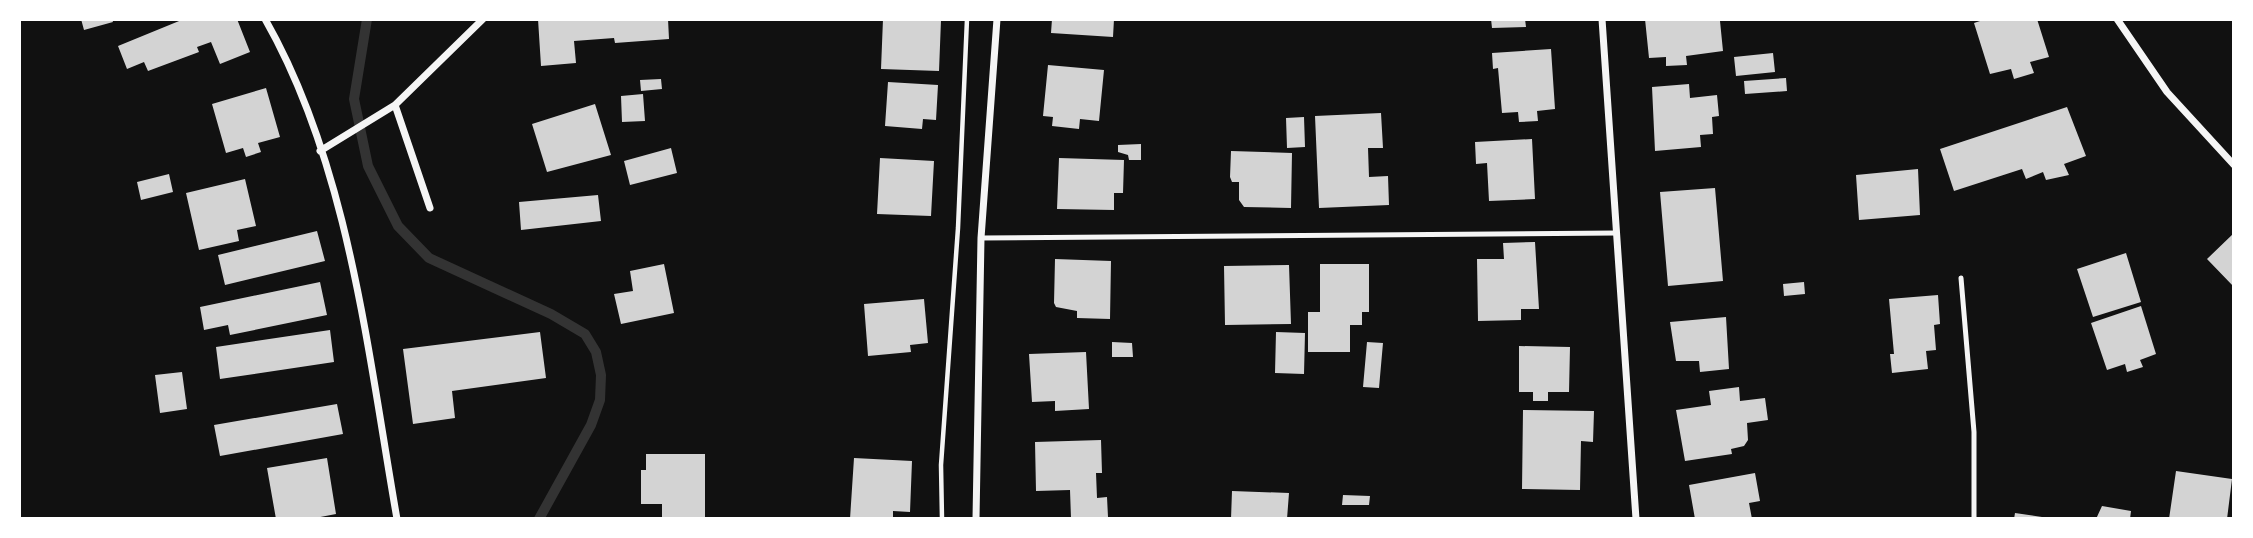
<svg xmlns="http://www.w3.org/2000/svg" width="2253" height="538" font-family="'Sofia Sans Condensed',sans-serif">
<rect width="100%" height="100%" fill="#111"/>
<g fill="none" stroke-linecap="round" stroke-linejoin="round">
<path stroke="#333" stroke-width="10" d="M 367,19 L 354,99 L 368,166 L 398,226 L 429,258 L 551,314 L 585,334 L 596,352 L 601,375 L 600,400 L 591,425 L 539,519"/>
</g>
<path fill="#d3d3d3" d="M 81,19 L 112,19 L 113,22 L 84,30 Z
M 237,19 L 250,52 L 220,64 L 211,42 L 197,47 L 199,52 L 148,71 L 144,62 L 127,69 L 118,46 L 184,19 Z
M 538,19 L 668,19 L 669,39 L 615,43 L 614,38 L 574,41 L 576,63 L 541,66 Z
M 883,19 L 941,20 L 939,71 L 881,69 Z
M 1052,19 L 1114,19 L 1113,37 L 1051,33 Z
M 1491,19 L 1525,19 L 1526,27 L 1492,28 Z
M 1645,19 L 1720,21 L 1723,51 L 1686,56 L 1687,65 L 1666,66 L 1666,57 L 1649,58 Z
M 1986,19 L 2037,19 L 2049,57 L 2030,62 L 2034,73 L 2014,79 L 2011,69 L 1990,74 L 1974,23 Z
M 1551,49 L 1555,109 L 1537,111 L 1538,121 L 1519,122 L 1518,112 L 1502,113 L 1498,68 L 1493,69 L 1492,53 Z
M 1773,53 L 1775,72 L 1736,76 L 1734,57 Z
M 1048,65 L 1104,70 L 1099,121 L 1080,119 L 1079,129 L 1052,126 L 1053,117 L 1043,116 Z
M 1786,78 L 1787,91 L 1745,94 L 1744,81 Z
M 661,79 L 662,89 L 641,91 L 640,80 Z
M 888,82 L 938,85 L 936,120 L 923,119 L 922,129 L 885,126 Z
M 1689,84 L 1690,98 L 1717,95 L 1719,116 L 1712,117 L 1713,134 L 1700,135 L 1701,147 L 1655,151 L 1652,87 Z
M 266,88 L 280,137 L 258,143 L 261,152 L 246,157 L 243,148 L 226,153 L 212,104 Z
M 643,94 L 645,121 L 622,122 L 621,96 Z
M 595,104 L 611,155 L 547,172 L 532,124 Z
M 2067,107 L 2086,156 L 2064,164 L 2069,175 L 2046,180 L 2043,172 L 2026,179 L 2022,169 L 1954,191 L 1940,149 Z
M 1381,113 L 1383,148 L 1368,148 L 1369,177 L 1388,176 L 1389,205 L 1319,208 L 1315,116 Z
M 1304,117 L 1305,147 L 1287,148 L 1286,118 Z
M 1532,139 L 1535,199 L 1489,201 L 1487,163 L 1476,164 L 1475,142 Z
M 1141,144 L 1141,160 L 1129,160 L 1128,155 L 1118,152 L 1118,145 Z
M 671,148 L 677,173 L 630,185 L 624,161 Z
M 1231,151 L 1292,153 L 1291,208 L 1244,207 L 1239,200 L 1239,182 L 1232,182 L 1230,177 Z
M 880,158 L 934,161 L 931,216 L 877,214 Z
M 1059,158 L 1124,160 L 1123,193 L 1114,193 L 1114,210 L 1057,209 Z
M 1918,169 L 1920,215 L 1859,220 L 1856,175 Z
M 169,174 L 173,192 L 141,200 L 137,182 Z
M 245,179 L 256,226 L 237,230 L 239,241 L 199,250 L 186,193 Z
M 1715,188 L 1723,281 L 1668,286 L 1660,192 Z
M 598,195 L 601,221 L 521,230 L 519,202 Z
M 317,231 L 325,261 L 225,285 L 218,255 Z
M 2234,233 L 2234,287 L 2207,259 Z
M 1535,242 L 1539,309 L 1521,309 L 1521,320 L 1478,321 L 1477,259 L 1504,259 L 1503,243 Z
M 2126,253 L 2141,302 L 2093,317 L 2077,269 Z
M 1055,259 L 1111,261 L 1110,319 L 1077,318 L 1077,311 L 1056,307 L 1054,303 Z
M 664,264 L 674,313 L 621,324 L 614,294 L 633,291 L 630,271 Z
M 1320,264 L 1369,264 L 1369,312 L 1362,312 L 1362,325 L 1350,325 L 1350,352 L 1308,352 L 1308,312 L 1320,312 Z
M 1289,265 L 1291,324 L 1225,325 L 1224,266 Z
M 320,282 L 327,315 L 230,335 L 228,325 L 204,330 L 200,307 Z
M 1804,282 L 1805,294 L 1784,296 L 1783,284 Z
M 1938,295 L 1940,324 L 1934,325 L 1936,350 L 1926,351 L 1928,369 L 1892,373 L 1890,354 L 1894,354 L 1889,299 Z
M 924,299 L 928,343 L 910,345 L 911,352 L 868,356 L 864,304 Z
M 2141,306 L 2156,354 L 2140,360 L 2143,367 L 2127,372 L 2125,364 L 2107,370 L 2091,323 Z
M 1726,317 L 1729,369 L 1700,372 L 1699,361 L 1676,361 L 1670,322 Z
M 330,330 L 334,362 L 220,379 L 216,347 Z
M 540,332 L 546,378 L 452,391 L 455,418 L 413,424 L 403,349 Z
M 1276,332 L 1305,333 L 1304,374 L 1275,373 Z
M 1112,342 L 1132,343 L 1133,357 L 1112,357 Z
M 1367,342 L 1383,343 L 1379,388 L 1363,387 Z
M 1519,346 L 1570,347 L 1569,392 L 1548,392 L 1548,401 L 1533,401 L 1533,392 L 1519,392 Z
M 1086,352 L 1089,409 L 1055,411 L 1055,401 L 1032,402 L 1029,354 Z
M 182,372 L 187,409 L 160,413 L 155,375 Z
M 1739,387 L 1740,401 L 1765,398 L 1768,420 L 1747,423 L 1748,440 L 1744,446 L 1731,449 L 1732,454 L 1685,461 L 1676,410 L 1711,405 L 1709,391 Z
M 337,404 L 343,434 L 220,456 L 214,425 Z
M 1523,410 L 1594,411 L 1593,442 L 1581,441 L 1580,490 L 1522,489 Z
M 1101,440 L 1102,473 L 1096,473 L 1097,498 L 1107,497 L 1108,517 L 1071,518 L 1070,490 L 1036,491 L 1035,442 Z
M 646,454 L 705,454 L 705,517 L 662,517 L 662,504 L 641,504 L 641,470 L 646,470 Z
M 327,458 L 336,514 L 310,519 L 276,519 L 267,468 Z
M 854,458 L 912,461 L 910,512 L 893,511 L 893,519 L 850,519 Z
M 2176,471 L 2232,479 L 2227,519 L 2169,519 Z
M 1755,473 L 1760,501 L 1749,503 L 1752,519 L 1695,519 L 1689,485 Z
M 1232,491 L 1289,493 L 1287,519 L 1231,519 Z
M 1343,495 L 1370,496 L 1369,505 L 1342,505 Z
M 2102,506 L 2131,511 L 2130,519 L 2096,519 Z
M 2015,513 L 2042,517 L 2042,519 L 2014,519 Z"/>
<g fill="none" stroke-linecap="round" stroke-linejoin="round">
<path stroke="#f5f5f5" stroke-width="4.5" d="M 942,519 L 941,465 L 958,228 L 967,19"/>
<path stroke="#f5f5f5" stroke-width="5" d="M 981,238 L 1617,233
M 1961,278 L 1974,432 L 1974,519"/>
<path stroke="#f5f5f5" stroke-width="7" d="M 265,19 C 349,166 368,354 397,519
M 1602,19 L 1636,519
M 2117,19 L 2167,92 L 2234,165
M 395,105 L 430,208
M 320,151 L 395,105 L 483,19
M 976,519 L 981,238 L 997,19"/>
</g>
<rect width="2253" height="538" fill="none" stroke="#ffffff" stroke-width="42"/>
</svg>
